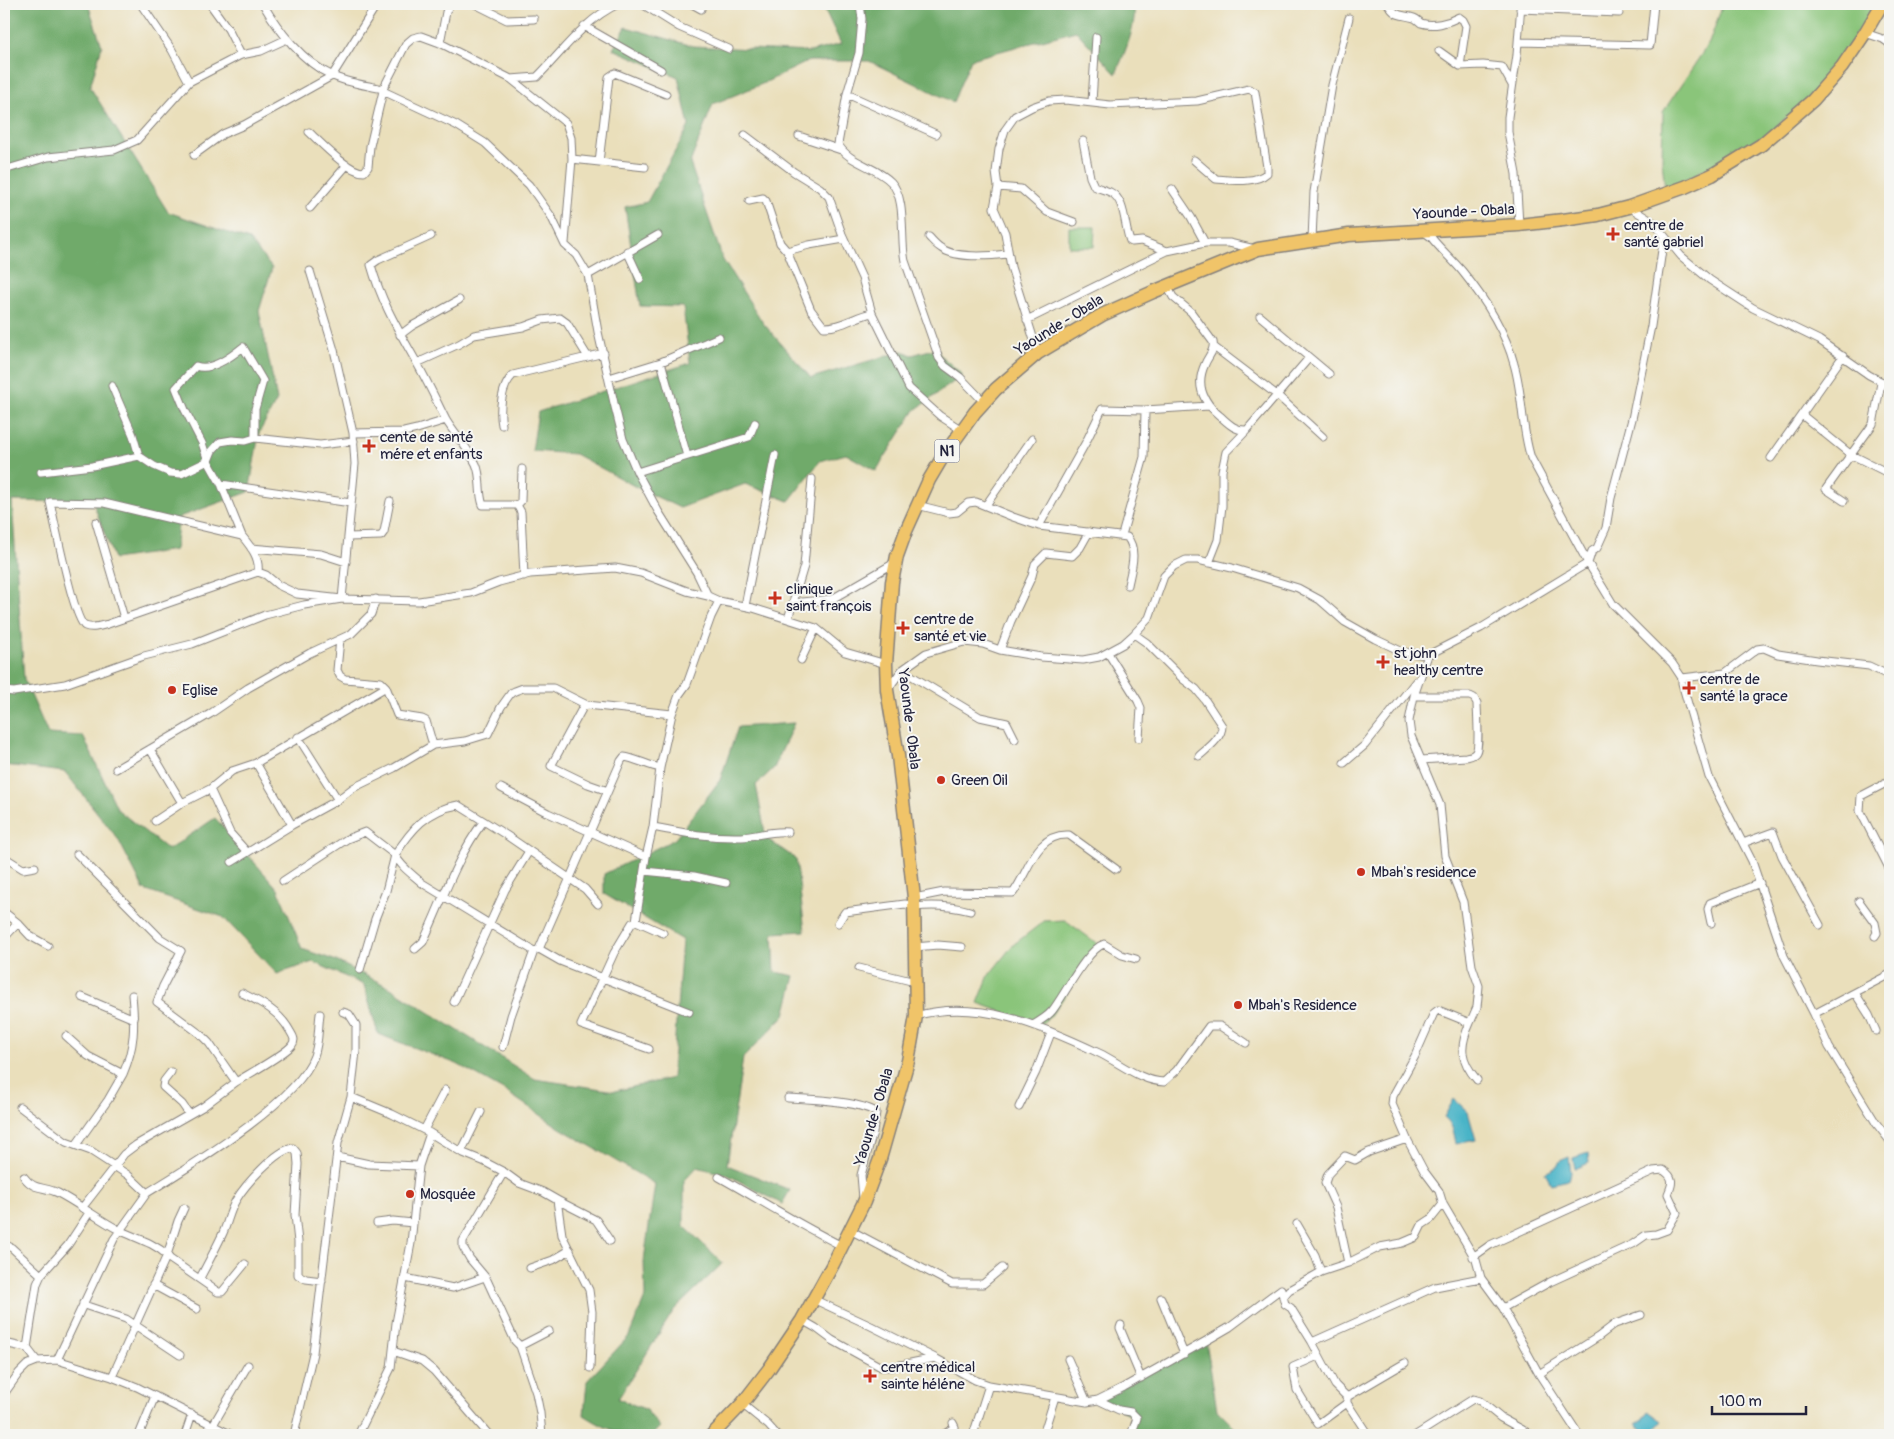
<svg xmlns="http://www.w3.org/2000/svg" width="1894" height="1439" font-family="Pangolin,sans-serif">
<rect width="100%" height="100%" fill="#f6f6f2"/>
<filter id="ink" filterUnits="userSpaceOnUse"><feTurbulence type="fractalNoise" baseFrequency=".02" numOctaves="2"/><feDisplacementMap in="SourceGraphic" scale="10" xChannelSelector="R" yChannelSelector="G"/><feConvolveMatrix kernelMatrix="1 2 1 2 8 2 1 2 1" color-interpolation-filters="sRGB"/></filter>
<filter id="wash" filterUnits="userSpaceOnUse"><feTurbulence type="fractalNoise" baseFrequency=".0096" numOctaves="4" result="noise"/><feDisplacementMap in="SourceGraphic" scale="20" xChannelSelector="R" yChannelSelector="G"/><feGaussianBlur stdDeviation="1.12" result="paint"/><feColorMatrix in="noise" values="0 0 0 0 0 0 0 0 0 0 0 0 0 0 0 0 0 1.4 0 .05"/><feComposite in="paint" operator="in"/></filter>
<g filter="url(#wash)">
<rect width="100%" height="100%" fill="#eadfbb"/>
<path fill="#8ac57a" stroke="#56745a" d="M 1723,4 L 1882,4 L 1871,25 L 1813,95 L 1760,140 L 1665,190 L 1662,160 L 1663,112 L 1709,43 Z
M 1069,227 L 1095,227 L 1094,247 L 1069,247 Z
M 1065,920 L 1102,947 L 1094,954 L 1050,1017 L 1039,1025 L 978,1003 L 989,975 L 1013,945 L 1044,921 Z"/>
<path fill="#6faa6a" stroke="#486652" d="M 4,4 L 88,4 L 102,46 L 90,87 L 168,212 L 249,240 L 272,268 L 259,311 L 277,400 L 259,433 L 249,492 L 179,517 L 175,550 L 114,559 L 93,502 L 12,501 L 24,679 L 48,734 L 83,736 L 118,810 L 168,850 L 215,818 L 278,889 L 302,949 L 334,960 L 389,987 L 535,1079 L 615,1091 L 672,1078 L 682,940 L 604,894 L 604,874 L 675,839 L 720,780 L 738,727 L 794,723 L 774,768 L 756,785 L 766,838 L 796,859 L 805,931 L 773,933 L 775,972 L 795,976 L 785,1015 L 743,1058 L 727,1165 L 790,1190 L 782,1204 L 728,1175 L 697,1167 L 684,1181 L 684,1226 L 723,1263 L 674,1310 L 618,1399 L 645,1409 L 660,1427 L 652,1435 C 622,1435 609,1431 584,1415 L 587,1381 L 629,1336 L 645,1297 L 644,1260 L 655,1184 L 560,1128 L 505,1091 L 457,1064 L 378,1034 L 364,985 L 313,962 L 277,974 L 223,917 L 144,890 L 118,839 L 65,772 L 4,765 Z
M 822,4 L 1133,4 C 1139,22 1123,56 1116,74 L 1076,31 L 971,59 L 953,102 L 869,61 L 809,61 L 762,84 L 713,104 L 690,163 L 723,260 L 763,323 L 811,378 L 903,351 L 912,355 L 937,348 L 940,355 L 963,375 L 915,410 L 876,471 L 846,454 L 820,461 L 789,501 L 745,484 L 680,508 L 636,487 L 575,454 L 532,451 L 538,412 L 690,363 L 683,307 L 640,306 L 625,207 L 647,202 L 689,126 L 678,77 L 613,49 L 626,27 L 693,46 L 810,52 L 841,44 Z
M 1206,1341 L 1217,1410 L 1242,1435 L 1131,1435 L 1137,1417 L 1098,1400 Z"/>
<path fill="#49b4c7" stroke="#366b81" d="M 1454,1099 L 1468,1112 L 1476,1140 L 1456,1144 C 1454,1133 1453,1124 1444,1117 Z
M 1588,1153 L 1589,1163 L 1575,1169 L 1573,1158 Z
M 1569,1157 L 1571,1173 L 1569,1180 L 1551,1184 L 1545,1173 L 1557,1167 L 1560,1161 Z
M 1648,1411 L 1662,1421 L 1649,1435 L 1636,1424 L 1641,1421 Z"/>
</g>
<g filter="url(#ink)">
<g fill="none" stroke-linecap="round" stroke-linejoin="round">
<g stroke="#86807b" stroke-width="9">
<path id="street" d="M 210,4 L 228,29 L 241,55
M 263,4 C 278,30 303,62 331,75 C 346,83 366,85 383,89 L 383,91 L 456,125 L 485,143 L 529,185 L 551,216 L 565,245 L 576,255 L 588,275 L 598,332 L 614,403 L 623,439 L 637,472 L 658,511 L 697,573 L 708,596 L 719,601 L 753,608 L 816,628 L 845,652 L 886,664
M 475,4 L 507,20 L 534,19
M 642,4 L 679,27 L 729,49
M 692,4 L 701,9
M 860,4 L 862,19 L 859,53 L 847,94 L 838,144 C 848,163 876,166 891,182 C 907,199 900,239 905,261 L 939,358 L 945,366 L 960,377 L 984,402
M 1388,4 C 1396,18 1402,14 1414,18 C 1417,19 1418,21 1421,23 C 1433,27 1448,23 1459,17 L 1463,20 L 1466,26 L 1460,66
M 142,6 L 172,50 L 189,82
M 1520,9 L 1619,13
M 584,26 L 661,70
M 1865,33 L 1883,39 L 1890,44
M 1518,42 L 1650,45 L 1654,4
M 440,43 L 446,12 L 450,4
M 1439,51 L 1460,66 L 1483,65 L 1502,67 L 1512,85
M 511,79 L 537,77 C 563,51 584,20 618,4
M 383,89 L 406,44 L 413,38 L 421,36 L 440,43 L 511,79 L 566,123 L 571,138 L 572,159 L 565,243
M 847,94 L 936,134
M 1092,102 L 1096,37
M 309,132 C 321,143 348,172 364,172 L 368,167 L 370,146 L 383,91
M 745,135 L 794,172 L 820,188 L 829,197 L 842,234 L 862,278 L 872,313
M 799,136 L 841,150
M 1083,141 L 1090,177 L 1094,186 C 1100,189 1105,190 1110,192 C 1126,199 1124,227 1130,241 L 1132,242 L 1142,241 L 1167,251
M 194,155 L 223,134 L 244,125 L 332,76 L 377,4
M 572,159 L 645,167
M 599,162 L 609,77 L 615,73 L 666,94
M 4,170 L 48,157 L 114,150 L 137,140 L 189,82 L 241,55 L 261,51 L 287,39
M 998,187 L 1021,189 L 1047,212 L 1074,222
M 1172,189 L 1191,217 L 1205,243
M 749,201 L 763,198 L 766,201 L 780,243 L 787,251 L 811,310 L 824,327 C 840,328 856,316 872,313 L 909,388 L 940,416 L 957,427 L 959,433
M 1629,207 L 1653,222 L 1681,256 L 1710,280 L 1753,308 L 1819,340 L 1869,375 L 1890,386
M 310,208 L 347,165
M 1519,225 L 1516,174 L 1508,132 L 1508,117 L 1517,55 L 1521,4
M 1424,232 L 1431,237 C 1440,249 1452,259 1462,271 C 1484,298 1505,330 1514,364 C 1523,394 1521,427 1531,458 L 1588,563 L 1613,604 L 1672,663 L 1682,678 L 1682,683 L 1709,777 L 1752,861 L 1784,956 L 1814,1014 L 1829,1047 L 1876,1123 L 1890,1141
M 431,236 L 378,260 L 371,265 C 382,304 399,331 418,365 C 428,383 437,402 446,420 C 455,435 468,448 476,464 C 482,477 478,492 483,505 L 517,505
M 929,237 C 933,241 936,245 941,248 C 956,259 990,256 1008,254
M 1312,240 L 1314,192 L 1332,85 L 1349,18
M 627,251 L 640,279
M 787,251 L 809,245 L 844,239
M 588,275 L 658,235
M 1167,286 L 1173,297 L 1191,312 L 1213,342 C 1215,351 1208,356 1205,364 C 1195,385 1203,402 1220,416 C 1228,423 1235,431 1247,430 L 1309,358
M 1260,316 L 1329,374
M 1027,320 L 1167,251 L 1205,243 L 1229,243 L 1255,249
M 400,335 L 412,326 L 459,300
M 1214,347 L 1277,395 L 1323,437
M 1038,353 L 1011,267 L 1005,233 L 994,208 L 998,187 L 996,172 L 999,149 L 1005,130 L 1015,116 L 1032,107 L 1049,101 L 1066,100 L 1110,105 L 1197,101 L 1249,89 L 1255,92 L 1267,167 L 1267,173 C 1255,184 1231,180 1216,179 L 1194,160
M 661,362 L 687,456
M 417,363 L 459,344 L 474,335 L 523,327 L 542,320 L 560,318 L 567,323 L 588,357
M 609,378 L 661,362 L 719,337
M 112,386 L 133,435 L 139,456 L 154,466 L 170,473 L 181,474 L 208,461 L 212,451 L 220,442 L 232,440 L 245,441 L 255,438 L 320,445 L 354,441
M 1802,415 L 1850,454 L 1890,474
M 502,425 C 499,410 501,386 513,375 L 604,353
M 353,433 L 404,432 L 417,429 L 446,420
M 1771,458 L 1843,356
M 41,472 L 92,466 L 139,456
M 637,472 L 749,437 L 755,423
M 221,484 L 351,503
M 1844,501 L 1826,489 L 1873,424 L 1881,383
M 517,505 L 521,512 L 524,576
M 517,505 L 521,501 L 522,469
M 917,505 L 949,513 L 957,512 L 968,503 L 976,502 L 1013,517 L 1039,526 L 1127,537 C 1138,550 1131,570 1128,585
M 986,505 L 1032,439
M 96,522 L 124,618
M 1039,526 L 1086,442 L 1102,409 L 1145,410 L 1209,406
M 1122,535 L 1144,457 L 1145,410
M 242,536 L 221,484 L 208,461 L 202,443 L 185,410 L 176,388 L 196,366 C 211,372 232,356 243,347 L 263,381 L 255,409 L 255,438
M 348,537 L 381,536 L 384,532 L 390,501
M 251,548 L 321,554 L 346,562
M 1209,563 L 1218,540 L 1222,506 L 1222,471 L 1226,452 L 1247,430
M 258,572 C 260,558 251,547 242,536 L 104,503 L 50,502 C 54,519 74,621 85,626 C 92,629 101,626 108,624 L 258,572 L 266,575 L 278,585 L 297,594 L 342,599 L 419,601 L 471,593 L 499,582 L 530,574 L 615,568 L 641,573 L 687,591 L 708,596
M 793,603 L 832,599 L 891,565 L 894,561
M 745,606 L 775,455
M 788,619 L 804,566 L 812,479
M 1134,634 L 1147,643 L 1184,680 L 1196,689 L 1205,700 L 1222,726 C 1222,738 1208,748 1199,756
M 340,639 L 337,670 L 340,676 L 345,679 L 381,682 L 386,687 L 397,715 L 422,719 L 426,721 L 433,745 L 465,741 L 488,734 L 501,707 L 511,693 L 515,691 L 523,688 L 553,688 L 587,705
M 1000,650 L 1011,621 L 1032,576 L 1035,564 L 1046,553 L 1072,556 L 1080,548 L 1089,532
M 1108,653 L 1138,701 L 1141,708 L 1139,738
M 801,660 L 816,628
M 902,670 L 980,717 L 1007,723 L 1015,739
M 1682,678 L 1725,673 L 1757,649 L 1764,648 L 1778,654 L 1817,660 L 1869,666 L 1890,676
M 888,689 L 902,670 L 926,653 L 964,642 L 983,644 L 1000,650 L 1041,657 L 1083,660 L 1099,657 L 1123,644 L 1134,634 L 1149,618 L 1164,576 L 1174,566 L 1186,560 L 1198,560 L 1232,568 L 1298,588 L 1320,600 L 1345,622 L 1375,639 L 1403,652 L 1428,655 L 1481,628 L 1588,563 L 1592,551 L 1597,548 L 1606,528 L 1611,498 L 1632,419 L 1651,326 L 1664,236
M 4,691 L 14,692 L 65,684 L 144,656 L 192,644 L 265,615 L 304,605 L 342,599 L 355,464 L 353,433 L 334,350 L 310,271
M 1414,696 L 1470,696 L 1474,698 L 1477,703 C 1477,712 1480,746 1476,752 C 1474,756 1470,756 1466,757 L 1421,760
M 298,737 L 338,800
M 150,749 L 182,803
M 256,763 L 292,825
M 1344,763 L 1365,745 L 1416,681
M 116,769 L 210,714 L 248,688 L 310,653 L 351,634 L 371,614 L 376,599
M 1890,781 L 1861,796 L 1860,811 L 1890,870
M 501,788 L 548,813 L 646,857
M 210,789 L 230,833 L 247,852
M 608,791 L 588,784 L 551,766 L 583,707 L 587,705 L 672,714
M 155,821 L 182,803 L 210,789 L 232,771 L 256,763 L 386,687
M 653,827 C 684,833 710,838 742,837 C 758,836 772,830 788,832
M 1743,843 L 1773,832 L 1782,856 L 1820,925
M 77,854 L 160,938 L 181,951 L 163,986 L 157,1002 L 200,1034 L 209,1043 L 236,1082 L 204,1106 L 136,1145 L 124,1154 L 82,1208
M 4,857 L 23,869 L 35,867
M 232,862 L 292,825 L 336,801 L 353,788 L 394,768 L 433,745
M 644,871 L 694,876 L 726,883
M 283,881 L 347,839 L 365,832 L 395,855 C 411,830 427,810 458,805 L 506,835 L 585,889 L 598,904
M 914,898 L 944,892 L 1013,893 C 1029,872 1035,833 1069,835 L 1116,869
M 1859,901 L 1875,923 L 1877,933 L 1875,936
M 4,912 L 18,923
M 636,921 L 663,933
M 838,923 L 845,912 L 905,904 L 911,905 L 914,907 C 933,905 952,906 970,911
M 1711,923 L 1708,909 L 1710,903 L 1760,883
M 4,938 L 18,923 L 30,936 L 48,946
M 914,947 L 938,945 L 962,947
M 415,949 L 423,942 C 442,902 456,858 483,822
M 539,949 L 621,761 L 624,757 C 634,758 649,766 660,768
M 859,968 L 915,982
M 360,970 L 375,919 L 386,891 L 395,855 C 401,867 412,874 422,883 L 534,951 L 539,949 L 560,961 L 689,1012
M 1855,993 L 1869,1015 L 1876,1031
M 82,997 L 134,1019
M 454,1002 L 505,890 L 529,851
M 1814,1014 L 1890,974
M 916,1016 C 978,998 1042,1026 1099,1053 C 1120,1063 1140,1081 1164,1082 L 1177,1070 L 1209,1026 L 1220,1026 L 1246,1043
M 1470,1023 C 1459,1047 1460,1060 1477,1080
M 1033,1025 C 1040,1021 1047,1017 1052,1011 C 1064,996 1087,949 1104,944 L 1122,955 L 1136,959
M 66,1036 L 88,1056 L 123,1074 L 108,1100 L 76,1145
M 503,1047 L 511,1016 L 534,951
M 649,1049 L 581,1025 L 614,953 L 632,923 L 636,921 L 646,857 L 653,827 L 660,768 L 672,714 L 679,695 L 687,684 L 711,617 L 719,601
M 171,1072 L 164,1081 L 163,1087 L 182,1104 L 189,1114
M 123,1074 C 135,1046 135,1026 132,995
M 236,1082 C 247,1075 287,1053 292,1045 C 296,1040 293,1036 290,1031 C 279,1011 262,1003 242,993
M 351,1097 L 392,1114 L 430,1133 L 461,1152 L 483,1161 L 504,1172 L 519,1183 L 543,1192 L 557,1200 L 562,1235 L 589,1290 L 592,1312 L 590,1368
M 788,1098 C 811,1099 857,1101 876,1112 L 873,1132 L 861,1175 L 863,1198
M 20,1107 L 66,1142 L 91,1151 L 128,1175 L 147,1193 L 114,1239 L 57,1360
M 1019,1107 L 1036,1072 L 1051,1033
M 424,1130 L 445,1090
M 1407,1139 L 1392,1104 L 1393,1096 L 1415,1056 L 1434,1013 L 1438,1010 L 1470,1023 L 1477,1007 L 1479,986 L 1472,966 L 1463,902 L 1445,856 L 1440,805 L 1411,736 L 1409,721 L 1414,696 L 1428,655
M 461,1152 L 481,1112
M 337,1157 L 369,1164 L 419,1166
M 504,1172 L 463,1241 L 463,1247 L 470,1259 L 486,1278 L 515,1341 L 520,1346 L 536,1393 L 540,1413 L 542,1435
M 24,1177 C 34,1191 45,1186 58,1193 C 79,1204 98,1219 119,1230 C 135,1238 153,1242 167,1255 L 112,1377
M 719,1177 C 760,1200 800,1225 842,1246
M 147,1193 C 190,1166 297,1103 314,1056 C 319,1043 318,1028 320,1014
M 557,1200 L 596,1220 L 610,1241
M 184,1208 L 178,1221 L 167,1255 L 170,1259 L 218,1292 L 222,1292 L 245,1264
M 377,1223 L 393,1221 L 413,1223
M 1297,1224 L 1315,1255 L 1321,1272
M 850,1230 L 952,1284 L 983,1284 L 1002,1268
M 4,1244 L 12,1248 L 41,1275
M 1473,1257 L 1490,1245 L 1653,1171 L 1663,1170 C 1674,1177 1673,1183 1668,1194 L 1677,1213 L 1667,1230 L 1656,1234 L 1646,1235 L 1633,1244 L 1550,1282 L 1503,1308
M 1348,1263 L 1336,1207 L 1325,1183 L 1328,1174 L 1345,1156 L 1355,1160 L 1369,1152 L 1407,1139 L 1424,1171 L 1439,1191 L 1443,1204 L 1476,1260 L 1481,1278 L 1503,1308 L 1539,1374 L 1579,1435
M 530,1268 L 553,1260 L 570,1250
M 200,1278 C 208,1263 216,1248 223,1233 C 228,1222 230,1210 236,1200 C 245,1185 276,1150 293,1148 L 297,1153 L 298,1164 L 295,1215 L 298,1242 L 298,1275 L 306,1279 L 322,1281
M 405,1278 L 453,1288 L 485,1277
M 153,1285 L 197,1309
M 1283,1297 L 1289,1290 L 1321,1272 L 1348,1263 L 1380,1247 L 1402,1243 L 1416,1237 L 1422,1225 L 1431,1219 L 1443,1204
M 1161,1298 L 1184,1354
M 813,1299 L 871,1326 L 935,1358
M 83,1303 L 87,1306 L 126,1319 L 180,1355
M 802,1320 L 816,1328 L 832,1340 L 881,1367 L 891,1367 L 935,1358 L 975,1380 L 989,1385 L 1087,1402 L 1098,1400 L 1124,1387 L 1206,1341 L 1230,1327 L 1281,1289 L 1285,1304 L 1291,1308 L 1312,1342 L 1435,1287 L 1481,1278
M 1121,1325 L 1120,1328 L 1141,1378
M 1312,1342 L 1335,1385 L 1347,1397 L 1347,1403 L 1368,1435
M 4,1343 L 27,1348
M 520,1346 L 549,1331
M 393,1351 L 422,1361 L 434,1371 L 489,1435
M 1318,1356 L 1293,1367 L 1297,1390 L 1318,1424 L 1347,1403
M 1068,1359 L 1087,1402
M 37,1361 L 27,1348 L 37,1284 L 41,1275 L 68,1245 L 89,1213
M 1539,1374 L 1598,1337 L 1615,1324 L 1641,1315
M 4,1394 L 19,1373 L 27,1365 L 37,1361 L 57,1360 L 112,1377 L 137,1387 L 232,1435
M 1347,1397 L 1405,1363
M 1098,1400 L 1119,1410 L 1131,1412 L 1137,1418 L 1131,1435
M 742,1404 L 768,1425 L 777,1435
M 213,1425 L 248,1365
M 139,1435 L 155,1396
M 185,1435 L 192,1414
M 294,1435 L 313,1353 L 338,1143 L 351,1097 L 356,1051 L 356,1025 L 349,1014 L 343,1012
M 358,1435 L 391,1368 L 396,1323 L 411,1243 L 419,1166 L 430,1133
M 943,1435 L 955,1427 L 953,1423
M 973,1435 L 989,1385
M 1043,1435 L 1055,1397
M 1416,1435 L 1473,1399 L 1480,1401 L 1501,1418 L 1532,1435"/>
</g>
<g stroke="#86807b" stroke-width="15">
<path id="highway" d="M 712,1435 L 742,1404 L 769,1369 L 802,1320 L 833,1264 L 864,1202 L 880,1159 L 908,1061 L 916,1016 L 914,898 L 898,756 L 887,690 L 886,664 L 892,582 L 897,556 L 906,531 L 929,480 L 942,458 L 975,412 L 996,389 L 1038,353 L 1102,315 L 1153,292 L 1258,249 L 1349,235 L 1519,225 L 1563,220 L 1598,215 L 1629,207 L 1685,187 L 1712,175 L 1761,145 L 1813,100 L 1842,67 L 1865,33 L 1882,4"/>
</g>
<use href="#street" stroke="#fff" stroke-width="7"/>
<use href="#highway" stroke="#f0c469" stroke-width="12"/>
</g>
</g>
<g fill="#c8321e" stroke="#f6f6f2" stroke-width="2">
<path d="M1610.5 226.5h5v5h5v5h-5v5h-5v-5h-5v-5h5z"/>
<path d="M366.5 438.5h5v5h5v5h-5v5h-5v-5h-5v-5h5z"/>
<path d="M772.5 590.5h5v5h5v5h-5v5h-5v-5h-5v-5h5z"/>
<path d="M900.5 620.5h5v5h5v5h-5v5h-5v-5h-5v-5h5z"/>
<path d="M1380.5 654.5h5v5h5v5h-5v5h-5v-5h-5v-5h5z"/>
<path d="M1686.5 680.5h5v5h5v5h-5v5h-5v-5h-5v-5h5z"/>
<circle cx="172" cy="690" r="5"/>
<circle cx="941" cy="780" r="5"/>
<circle cx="1361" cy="872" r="5"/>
<circle cx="1238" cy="1005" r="5"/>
<circle cx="410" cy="1194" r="5"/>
<path d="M867.5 1368.5h5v5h5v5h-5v5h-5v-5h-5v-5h5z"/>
</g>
<g text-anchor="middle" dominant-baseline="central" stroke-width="4" stroke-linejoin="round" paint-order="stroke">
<rect fill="#f6f6f2" stroke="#626272" stroke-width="1" x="934.5" y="439.5" width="25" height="23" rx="4"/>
<g font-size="14" font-weight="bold" fill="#22223b">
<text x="947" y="451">N1</text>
</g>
<g font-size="15" fill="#22223b" stroke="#f6f6f2">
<text transform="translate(1464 212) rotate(-3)">Yaounde - Obala</text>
<text transform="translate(1059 325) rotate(-32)">Yaounde - Obala</text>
<text transform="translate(909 719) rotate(83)">Yaounde - Obala</text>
<text transform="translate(874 1117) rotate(-73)">Yaounde - Obala</text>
</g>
<g font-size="15" fill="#22223b" stroke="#f6f6f2" text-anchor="start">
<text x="1624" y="225">centre de<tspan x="1624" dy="17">santé gabriel</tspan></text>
<text x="380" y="437">cente de santé<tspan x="380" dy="17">mére et enfants</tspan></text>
<text x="786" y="589">clinique<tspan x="786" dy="17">saint françois</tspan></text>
<text x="914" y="619">centre de<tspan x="914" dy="17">santé et vie</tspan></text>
<text x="1394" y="653">st john<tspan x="1394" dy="17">healthy centre</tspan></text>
<text x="1700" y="679">centre de<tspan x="1700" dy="17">santé la grace</tspan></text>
<text x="182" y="690">Eglise</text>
<text x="951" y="780">Green Oil</text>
<text x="1371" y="872">Mbah's residence</text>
<text x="1248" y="1005">Mbah's Residence</text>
<text x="420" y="1194">Mosquée</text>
<text x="881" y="1367">centre médical<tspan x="881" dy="17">sainte héléne</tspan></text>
</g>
</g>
<rect width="1894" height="1439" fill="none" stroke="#f6f6f2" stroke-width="20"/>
<path d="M1712 1406v8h94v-8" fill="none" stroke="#22223b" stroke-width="2.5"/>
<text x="1719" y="1406" font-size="15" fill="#22223b" stroke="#f6f6f2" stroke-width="4" paint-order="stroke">100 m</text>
</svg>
